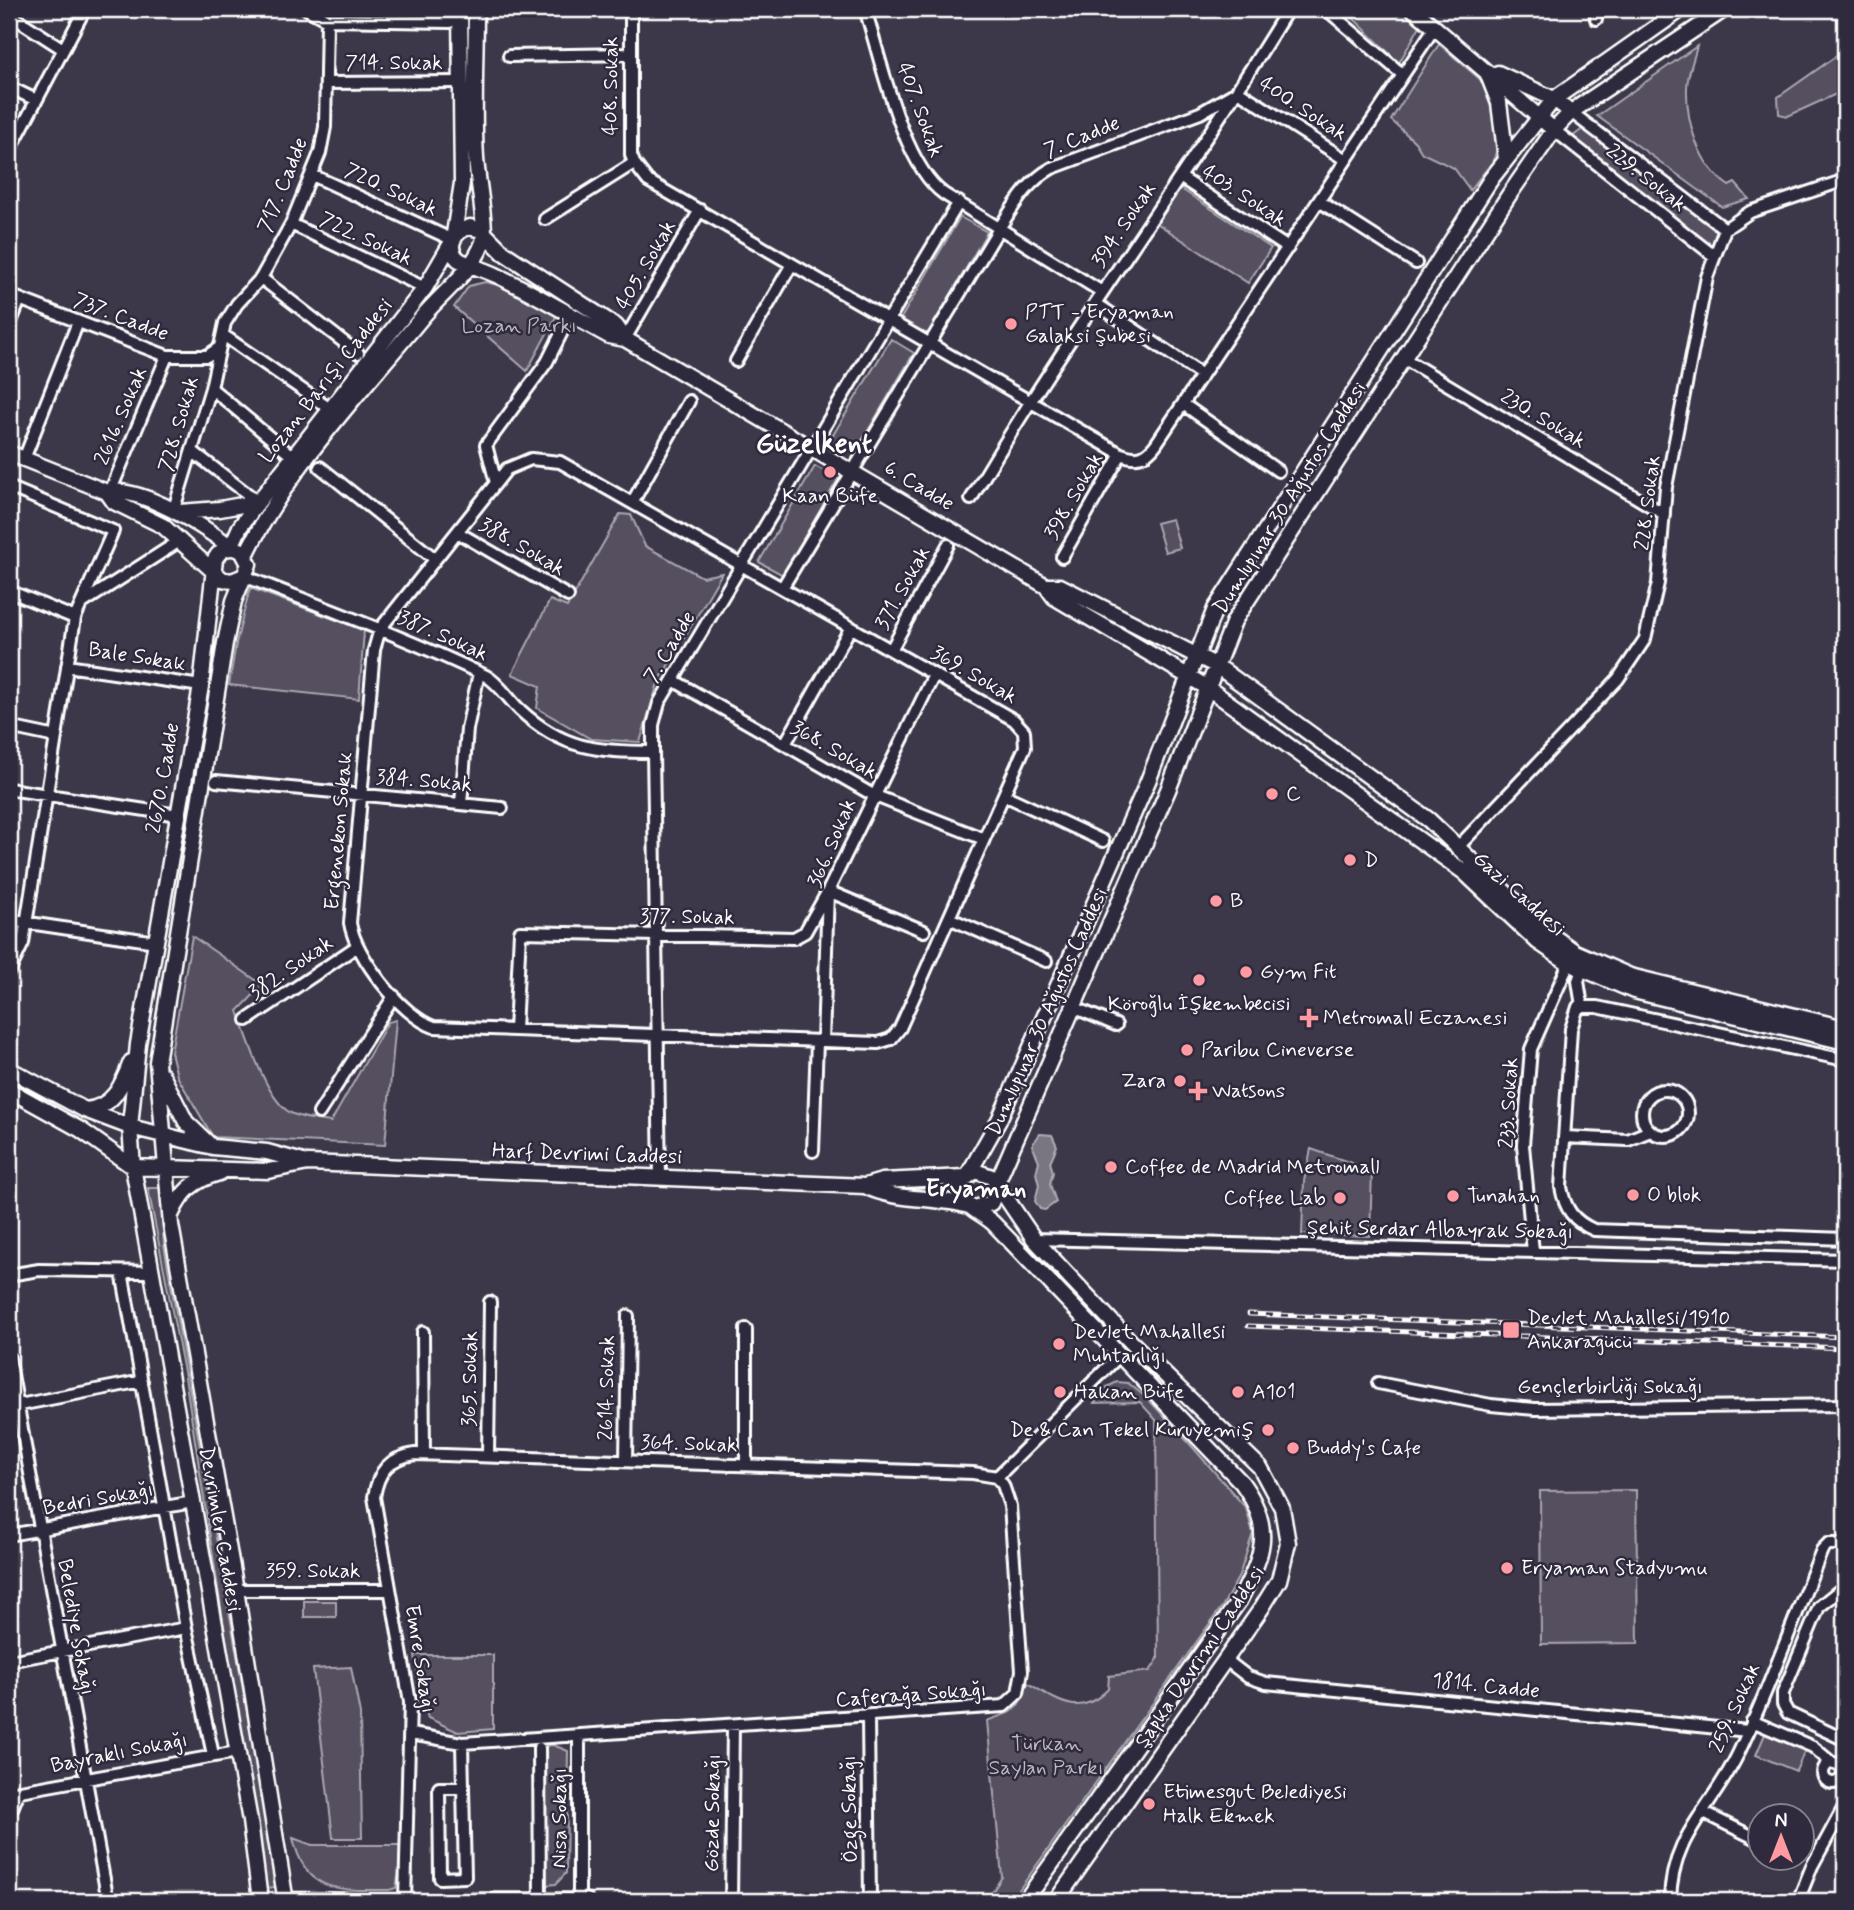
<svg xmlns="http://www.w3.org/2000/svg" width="1854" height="1910" font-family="Mynerve,sans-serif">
<rect width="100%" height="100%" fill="#3c3749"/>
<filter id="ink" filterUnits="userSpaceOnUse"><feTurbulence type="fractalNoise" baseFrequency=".0143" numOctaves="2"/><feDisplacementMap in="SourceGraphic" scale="14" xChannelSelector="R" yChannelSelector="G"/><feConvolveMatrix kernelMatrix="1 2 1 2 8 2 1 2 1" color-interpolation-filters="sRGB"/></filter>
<g filter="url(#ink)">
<path fill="#555060" stroke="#aaa8b0" stroke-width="2" d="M 1344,9 L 1400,9 L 1420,26 L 1399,63 Z
M 1439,44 L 1482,81 L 1496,122 L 1498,146 L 1493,161 L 1470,190 L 1454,168 L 1422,153 L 1415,142 L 1391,120 Z
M 1697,46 C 1694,59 1687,75 1687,88 C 1686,123 1699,166 1729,186 L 1735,183 L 1749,199 L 1722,207 L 1597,116 Z
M 1845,50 L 1845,90 L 1788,116 L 1779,114 L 1778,97 Z
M 1584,128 L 1704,221 L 1724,231 L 1711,248 L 1575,141 L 1572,137 Z
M 1178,187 L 1271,248 L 1248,283 L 1155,222 Z
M 960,217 L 987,232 L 927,336 L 900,320 Z
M 485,282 L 503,286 L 558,313 L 527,371 L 454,307 L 469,286 Z
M 891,339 L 914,353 L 854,454 L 830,440 Z
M 815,466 L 838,479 L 783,575 L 759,562 Z
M 620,514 L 631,515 L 645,546 L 702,577 L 722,573 L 658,683 L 640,742 L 591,739 L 537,708 L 540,686 L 512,674 L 550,600 L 567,607 Z
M 1172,519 L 1180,548 L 1165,552 L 1156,523 Z
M 250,588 L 364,630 L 359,699 L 229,685 L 236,643 Z
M 192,936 L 263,985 L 238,1011 C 247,1036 267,1104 293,1114 C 304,1119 319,1120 331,1122 L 388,1022 L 396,1020 L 385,1145 L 213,1137 L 177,1076 L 171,1052 Z
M 1311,1149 L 1372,1170 L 1370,1236 L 1302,1234 L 1304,1181 Z
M 148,1188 L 160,1188 L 164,1245 L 278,1886 L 265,1889 L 185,1377 Z
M 1117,1382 L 1128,1383 L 1148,1399 L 1189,1443 L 1246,1508 L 1253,1533 L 1239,1576 L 1223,1605 L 1011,1901 L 986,1901 L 1002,1877 L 987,1721 C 1015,1710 1017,1714 1028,1683 C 1058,1701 1079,1719 1108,1689 L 1109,1676 L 1150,1671 L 1158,1659 L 1156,1420 L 1140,1402 L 1094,1403 L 1103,1389 Z
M 1636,1490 L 1638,1643 L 1541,1644 L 1540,1491 Z
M 304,1601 L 336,1601 L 336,1617 L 304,1617 Z
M 493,1655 L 493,1729 L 458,1732 L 428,1718 L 420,1695 L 415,1655 Z
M 351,1667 L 360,1714 L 362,1838 L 333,1838 L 313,1669 Z
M 1765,1734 L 1805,1750 L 1796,1771 L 1756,1755 Z
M 553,1745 L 568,1751 L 566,1873 L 556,1884 L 545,1885 L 546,1746 Z
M 293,1838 L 312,1845 L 404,1845 L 396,1888 L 389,1890 C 340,1890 306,1895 293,1838 Z"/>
<path fill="#797682" stroke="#afadb4" stroke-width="2" d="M 1040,1134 L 1052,1135 L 1057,1146 L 1050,1162 L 1053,1172 L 1050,1184 L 1056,1202 L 1045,1210 L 1040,1209 L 1035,1201 L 1039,1185 L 1036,1173 L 1039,1161 L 1032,1145 Z"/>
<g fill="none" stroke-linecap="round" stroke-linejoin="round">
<g stroke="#fff" stroke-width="16">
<path id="minor" d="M 307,9 L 327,20 L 450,22
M 631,9 L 631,155 L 634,163 L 648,181 L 1121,454 C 1136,460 1146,458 1156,444 L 1435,27
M 865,9 C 881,59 902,164 944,194 L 1102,292
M 1326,9 L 1403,75
M 1595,9 L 1596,19
M 9,14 L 63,49
M 509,56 L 631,54
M 326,83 L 461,82
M 9,87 L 36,100
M 1571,112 L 1725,229
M 1554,130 L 1714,256
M 9,152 L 85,9
M 312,175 L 453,240
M 1180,177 L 1288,248
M 1319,201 L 1416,263
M 545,219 L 634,163
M 291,224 L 425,288
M 261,278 L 358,353
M 9,295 L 167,356 L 207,356 L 220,347
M 1095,303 L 1202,375
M 9,327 L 20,299
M 223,335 L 330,409
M 625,339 L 700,210
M 1403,358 L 1664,514
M 736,361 L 792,264
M 211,388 L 293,457
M 1183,404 L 1278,471
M 192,451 L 258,502
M 24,459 L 78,322
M 531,459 L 560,462 L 1014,720 L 1024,731 L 1025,747 L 900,1028 L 891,1039 L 878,1043 L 434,1027 C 402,1016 355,956 350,923 L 374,650 L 380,629 L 507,469 Z
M 320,467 L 435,559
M 496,483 L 486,445 L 547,362 L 565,326
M 9,487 L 113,531 L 75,618 L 23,943 L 9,972
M 110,492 L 167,356
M 971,499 C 1069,331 1187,176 1288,9
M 632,503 L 689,401
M 173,512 L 211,388 L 225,323 L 237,304 L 261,278 L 291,224 L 320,153 L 325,127 L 327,20
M 457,532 L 568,596
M 1062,557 L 1121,454
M 244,576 C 325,608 407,638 486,676 C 499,683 509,700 520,710 C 562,749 597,752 653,752
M 782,588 L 1000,227 C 1015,204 1027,182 1052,168 L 1200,113 L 1238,91 L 1346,160
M 9,591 L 75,618
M 81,604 L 181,540
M 891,650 L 948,545
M 67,666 L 201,686
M 673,680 L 873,795 L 984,839
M 9,727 L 56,737
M 785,744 L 851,627
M 216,781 L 502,808
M 9,789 L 178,815
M 1004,795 L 1103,841
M 461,804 L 467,729 L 479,673
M 1459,846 L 1618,679 L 1645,639 L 1658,583 L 1666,487 L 1707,277 L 1725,229 L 1750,212 L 1845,180
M 949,918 L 1046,961
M 9,920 L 156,942
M 1582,970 L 1578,981 L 1582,1006
M 1073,1007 L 1116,1025
M 247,1020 L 356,947
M 515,1030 L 520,932 L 794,938 L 805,932 L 828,891 L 924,931
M 823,1041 L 828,891 L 934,675
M 1845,1060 L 1597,1007 L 1578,1007 L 1571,1029 L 1561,1187 C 1565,1209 1573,1221 1594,1230 L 1845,1239
M1642 1113a23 23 0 1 1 46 0a23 23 0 1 1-46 0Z
M 319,1113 L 394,996
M 1564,1137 L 1628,1140 L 1650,1131
M 813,1151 L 817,1041
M 660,1178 L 653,752 L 653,725 L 659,703 L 959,202
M 1034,1239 L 1845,1260
M 1533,1252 L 1523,1145 L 1531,1049 L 1569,963
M 122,1272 L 186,1628 L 213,1755
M 9,1275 L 39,1270 L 153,1272
M 746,1329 L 746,1465
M 423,1332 L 424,1454
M 9,1358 L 108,1901
M 1378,1383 L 1491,1405 L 1535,1409 L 1845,1405
M 9,1407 L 142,1381
M 488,1456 L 490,1302
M 626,1461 L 628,1316
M 9,1535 L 193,1502
M 1845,1586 L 1819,1607 L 1783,1693 L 1783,1704 L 1788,1713 L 1845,1740
M 236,1590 L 389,1590
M 1226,1660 L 1248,1677 L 1266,1683 L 1748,1731
M 9,1661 L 186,1628
M 868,1717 L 870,1901
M 1752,1721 L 1813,1747 L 1832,1763
M 411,1734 L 462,1743 L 1004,1706 L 1018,1693 L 1022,1671 L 1010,1506 L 1003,1485 L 997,1477 L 1118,1357
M 579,1736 L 579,1901
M 462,1743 C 463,1788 464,1833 465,1877 L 440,1878 L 439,1788 L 463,1788
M 539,1748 L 540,1900
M1823 1773a10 10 0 1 1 20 0a10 10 0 1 1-20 0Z
M 9,1793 L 237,1752
M 1702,1812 L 1759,1840
M 9,1816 L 19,1791
M 405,1901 L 410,1702 L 374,1497 C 378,1471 389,1458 415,1454 L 973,1473 L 997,1477
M 731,1901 L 733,1726
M 1670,1901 C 1671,1836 1712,1808 1738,1754 C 1770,1688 1794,1618 1822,1550 L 1828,1544 L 1845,1544
M 1798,1901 L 1812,1866 L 1845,1805"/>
</g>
<g stroke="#fff" stroke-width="19">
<path id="major" d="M 1413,9 L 1554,130
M 1498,73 L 1554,99 L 1571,112
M 1488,75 L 1499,103 L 1506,159
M 470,227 L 481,230 L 504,253 L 616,326 L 625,339 L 609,336 C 572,316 536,294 498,276 C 489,271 462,263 458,259 C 445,247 455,230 470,227 Z
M 625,339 L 1046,586
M 9,453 L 107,492
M 180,512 L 220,509 L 258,502
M 231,547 L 240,527 L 258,502 L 425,288 L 453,240 L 462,183 L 460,9
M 231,547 C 203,526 143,487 107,492 L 114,502 L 163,526 L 222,579 L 232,581 L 244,576
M 246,555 C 289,466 361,392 423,316 C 442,293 473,271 483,242 C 487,228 477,177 476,158 C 473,109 476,58 476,9
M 1845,1028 L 1630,976 L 1575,952 L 1547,932 L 1429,820 L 1217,666 L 1060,586 L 1046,586 L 1054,597 L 1208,688 L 1464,872 L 1538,942 L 1569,963 L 1634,991 L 1845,1042
M 9,1069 L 85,1110 L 130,1127 L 213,1147 L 267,1152 L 303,1162
M 162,1075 L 186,1122 L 209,1144
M 9,1090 L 81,1130 L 133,1167
M 86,1110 C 113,1107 122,1086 131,1062
M 133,1167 L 268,1171 L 308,1163 L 865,1186 L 882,1181 L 965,1177
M 969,1173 L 999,1120 L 1148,781 L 1215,609 L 1491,179 L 1554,99 L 1682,9
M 996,1185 L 1168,790 L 1234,621 L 1509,195 L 1554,130 L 1571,112 L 1725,9
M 865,1186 C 897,1202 935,1196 969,1206
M 975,1208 L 991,1203 L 997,1188
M 171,1215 C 182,1191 194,1180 219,1173
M 260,1900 L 250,1821 L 133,1167 L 130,1127 L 138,1044 L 201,686 L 215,559 C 221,548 231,545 242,551 L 249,564 L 234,601 L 225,643 L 157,1062 L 171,1225 L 236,1590 L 285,1896
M 291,1900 L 347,1901
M 447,1901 L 586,1901
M 1025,1901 L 1239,1601 C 1263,1555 1275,1529 1242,1483 L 993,1223 C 978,1210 955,1204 961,1182 L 975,1171 L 992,1177 L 1034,1239 L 1131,1342 L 1260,1467 L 1282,1508 L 1288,1543 L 1279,1580 L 1261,1609 L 1056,1901"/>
</g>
<use href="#minor" stroke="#2f2a3d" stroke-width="10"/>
<use href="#major" stroke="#2f2a3d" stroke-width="14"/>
<g stroke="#fff" stroke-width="5">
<path id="rail" d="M 1249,1314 L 1845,1337
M 1248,1326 L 1845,1348"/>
</g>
<use href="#rail" stroke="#2f2a3d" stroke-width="2.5" stroke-dasharray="8" stroke-linecap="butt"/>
</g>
</g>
<g fill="#ff9aa2" stroke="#2f2a3d" stroke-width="2.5">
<circle cx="1011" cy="324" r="7"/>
<circle cx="830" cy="472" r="7"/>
<circle cx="1272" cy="794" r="7"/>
<circle cx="1350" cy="860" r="7"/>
<circle cx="1216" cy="901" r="7"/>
<circle cx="1246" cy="972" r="7"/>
<circle cx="1199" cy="980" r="7"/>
<path d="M1305.5 1007.5h7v7h7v7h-7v7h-7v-7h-7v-7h7z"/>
<circle cx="1187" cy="1050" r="7"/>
<circle cx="1180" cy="1081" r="7"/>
<path d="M1194.5 1080.5h7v7h7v7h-7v7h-7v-7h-7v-7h7z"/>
<circle cx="1111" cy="1167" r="7"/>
<circle cx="1633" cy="1195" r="7"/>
<circle cx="1453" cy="1196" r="7"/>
<circle cx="1340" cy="1198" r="7"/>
<rect x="1502" y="1321" width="18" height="18" rx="3.5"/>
<circle cx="1059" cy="1344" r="7"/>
<circle cx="1060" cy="1392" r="7"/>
<circle cx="1238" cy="1392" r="7"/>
<circle cx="1268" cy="1430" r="7"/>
<circle cx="1293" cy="1448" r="7"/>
<circle cx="1507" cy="1568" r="7"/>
<circle cx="1149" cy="1804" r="7"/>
</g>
<g text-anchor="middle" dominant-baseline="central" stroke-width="5" stroke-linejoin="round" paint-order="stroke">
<g font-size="21" fill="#fff" stroke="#2f2a3d">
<text x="394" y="63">714. Sokak</text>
<text transform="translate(611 86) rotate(-90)">408. Sokak</text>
<text transform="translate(1303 109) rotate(33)">400. Sokak</text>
<text transform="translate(920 110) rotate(70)">407. Sokak</text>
<text transform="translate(1082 137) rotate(-22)">7. Cadde</text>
<text transform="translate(1646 178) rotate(38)">229. Sokak</text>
<text transform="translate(283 185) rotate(-68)">717. Cadde</text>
<text transform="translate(391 190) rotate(25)">720. Sokak</text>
<text transform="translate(1244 196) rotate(33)">403. Sokak</text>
<text transform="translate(1124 225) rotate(-56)">394. Sokak</text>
<text transform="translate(366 239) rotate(25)">722. Sokak</text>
<text transform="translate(646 265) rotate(-60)">405. Sokak</text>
<text transform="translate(121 317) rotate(21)">737. Cadde</text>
<text transform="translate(326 381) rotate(-52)">Lozan Barışı Caddesi</text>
<text transform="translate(121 416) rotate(-67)">2616. Sokak</text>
<text transform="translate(1543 419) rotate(31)">230. Sokak</text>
<text transform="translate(179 424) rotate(-74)">728. Sokak</text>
<text transform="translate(919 486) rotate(31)">6. Cadde</text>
<text transform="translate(1074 496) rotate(-60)">398. Sokak</text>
<text transform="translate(1290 498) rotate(-58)">Dumlupınar 30 Ağustos Caddesi</text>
<text transform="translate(1648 503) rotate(-83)">228. Sokak</text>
<text transform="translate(522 547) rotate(30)">388. Sokak</text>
<text transform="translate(903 588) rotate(-61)">371. Sokak</text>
<text transform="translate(443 636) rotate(24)">387. Sokak</text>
<text transform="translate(670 647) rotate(-59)">7. Cadde</text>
<text transform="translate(137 657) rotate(9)">Bale Sokak</text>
<text transform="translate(974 675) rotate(30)">369. Sokak</text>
<text transform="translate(834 750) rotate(30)">368. Sokak</text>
<text transform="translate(163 778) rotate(-80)">2670. Cadde</text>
<text transform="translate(424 781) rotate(5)">384. Sokak</text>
<text transform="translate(339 831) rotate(-85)">Ergenekon Sokak</text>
<text transform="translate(832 843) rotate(-67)">366. Sokak</text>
<text transform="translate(1519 894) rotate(42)">Gazi Caddesi</text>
<text transform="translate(687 917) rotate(1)">377. Sokak</text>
<text transform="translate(291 968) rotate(-34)">382. Sokak</text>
<text transform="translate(1047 1012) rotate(-66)">Dumlupınar 30 Ağustos Caddesi</text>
<text transform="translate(1509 1103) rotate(-87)">233. Sokak</text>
<text transform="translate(587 1154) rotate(2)">Harf Devrimi Caddesi</text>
<text transform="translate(1440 1230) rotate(1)">Şehit Serdar Albayrak Sokağı</text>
<text transform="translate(470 1379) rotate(-89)">365. Sokak</text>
<text x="1610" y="1387">Gençlerbirliği Sokağı</text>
<text transform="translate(607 1388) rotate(-89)">2614. Sokak</text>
<text transform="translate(689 1444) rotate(2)">364. Sokak</text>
<text transform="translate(98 1499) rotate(-10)">Bedri Sokağı</text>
<text transform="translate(220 1529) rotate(80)">Devrimler Caddesi</text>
<text x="313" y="1571">359. Sokak</text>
<text transform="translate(76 1627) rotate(80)">Belediye Sokağı</text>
<text transform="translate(1200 1657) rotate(-56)">Şapka Devrimi Caddesi</text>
<text transform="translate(420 1659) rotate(81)">Emre Sokağı</text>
<text transform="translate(1486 1686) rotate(6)">1814. Cadde</text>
<text transform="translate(911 1695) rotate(-4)">Caferağa Sokağı</text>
<text transform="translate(1735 1708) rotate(-66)">259. Sokak</text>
<text transform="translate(119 1753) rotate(-11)">Bayraklı Sokağı</text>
<text transform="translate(850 1809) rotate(-91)">Özge Sokağı</text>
<text transform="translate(713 1813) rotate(-89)">Gözde Sokağı</text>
<text transform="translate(560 1818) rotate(-90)">Nisa Sokağı</text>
</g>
<g font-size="21" fill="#fff" stroke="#2f2a3d" text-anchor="start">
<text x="1025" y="312">PTT - Eryaman<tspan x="1025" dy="24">Galaksi Şubesi</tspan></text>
<text x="830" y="496" text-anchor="middle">Kaan Büfe</text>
<text x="1286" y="794">C</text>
<text x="1364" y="860">D</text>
<text x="1230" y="901">B</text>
<text x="1260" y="972">Gym Fit</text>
<text x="1199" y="1004" text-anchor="middle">Köroğlu İşkembecisi</text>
<text x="1323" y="1018">Metromall Eczanesi</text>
<text x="1201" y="1050">Paribu Cineverse</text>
<text x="1166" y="1081" text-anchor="end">Zara</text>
<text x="1212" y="1091">Watsons</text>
<text x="1125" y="1167">Coffee de Madrid Metromall</text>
<text x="1647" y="1195">O blok</text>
<text x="1467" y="1196">Tunahan</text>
<text x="1326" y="1198" text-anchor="end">Coffee Lab</text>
<text x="1527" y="1318">Devlet Mahallesi/1910<tspan x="1527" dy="24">Ankaragücü</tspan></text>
<text x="1073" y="1332">Devlet Mahallesi<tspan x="1073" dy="24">Muhtarlığı</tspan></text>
<text x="1074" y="1392">Hakan Büfe</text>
<text x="1252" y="1392">A101</text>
<text x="1254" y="1430" text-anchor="end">De &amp; Can Tekel Kuruyemiş</text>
<text x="1307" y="1448">Buddy's Cafe</text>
<text x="1521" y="1568">Eryaman Stadyumu</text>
<text x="1163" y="1792">Etimesgut Belediyesi<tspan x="1163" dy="24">Halk Ekmek</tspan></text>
</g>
<g font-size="21" fill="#bbb9bf" stroke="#2f2a3d">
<text x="519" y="326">Lozan Parkı</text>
<text x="1046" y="1744">Türkan<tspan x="1046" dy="24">Saylan Parkı</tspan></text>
</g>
<g font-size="24" font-weight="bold" fill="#fff" stroke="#2f2a3d">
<text x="976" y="1189">Eryaman</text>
</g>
<g font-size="28" font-weight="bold" fill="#fff" stroke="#2f2a3d">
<text x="814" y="444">Güzelkent</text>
</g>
</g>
<rect width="1854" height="1910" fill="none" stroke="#2f2a3d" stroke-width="35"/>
<rect x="18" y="18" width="1819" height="1875" fill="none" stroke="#fff" stroke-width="2.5" filter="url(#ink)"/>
<g transform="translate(1781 1837)"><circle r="33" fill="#2f2a3d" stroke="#827f8b" stroke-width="2"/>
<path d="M0-5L12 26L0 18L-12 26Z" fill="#ff9aa2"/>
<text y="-10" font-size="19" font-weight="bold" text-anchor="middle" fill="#ffffff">N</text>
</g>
</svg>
